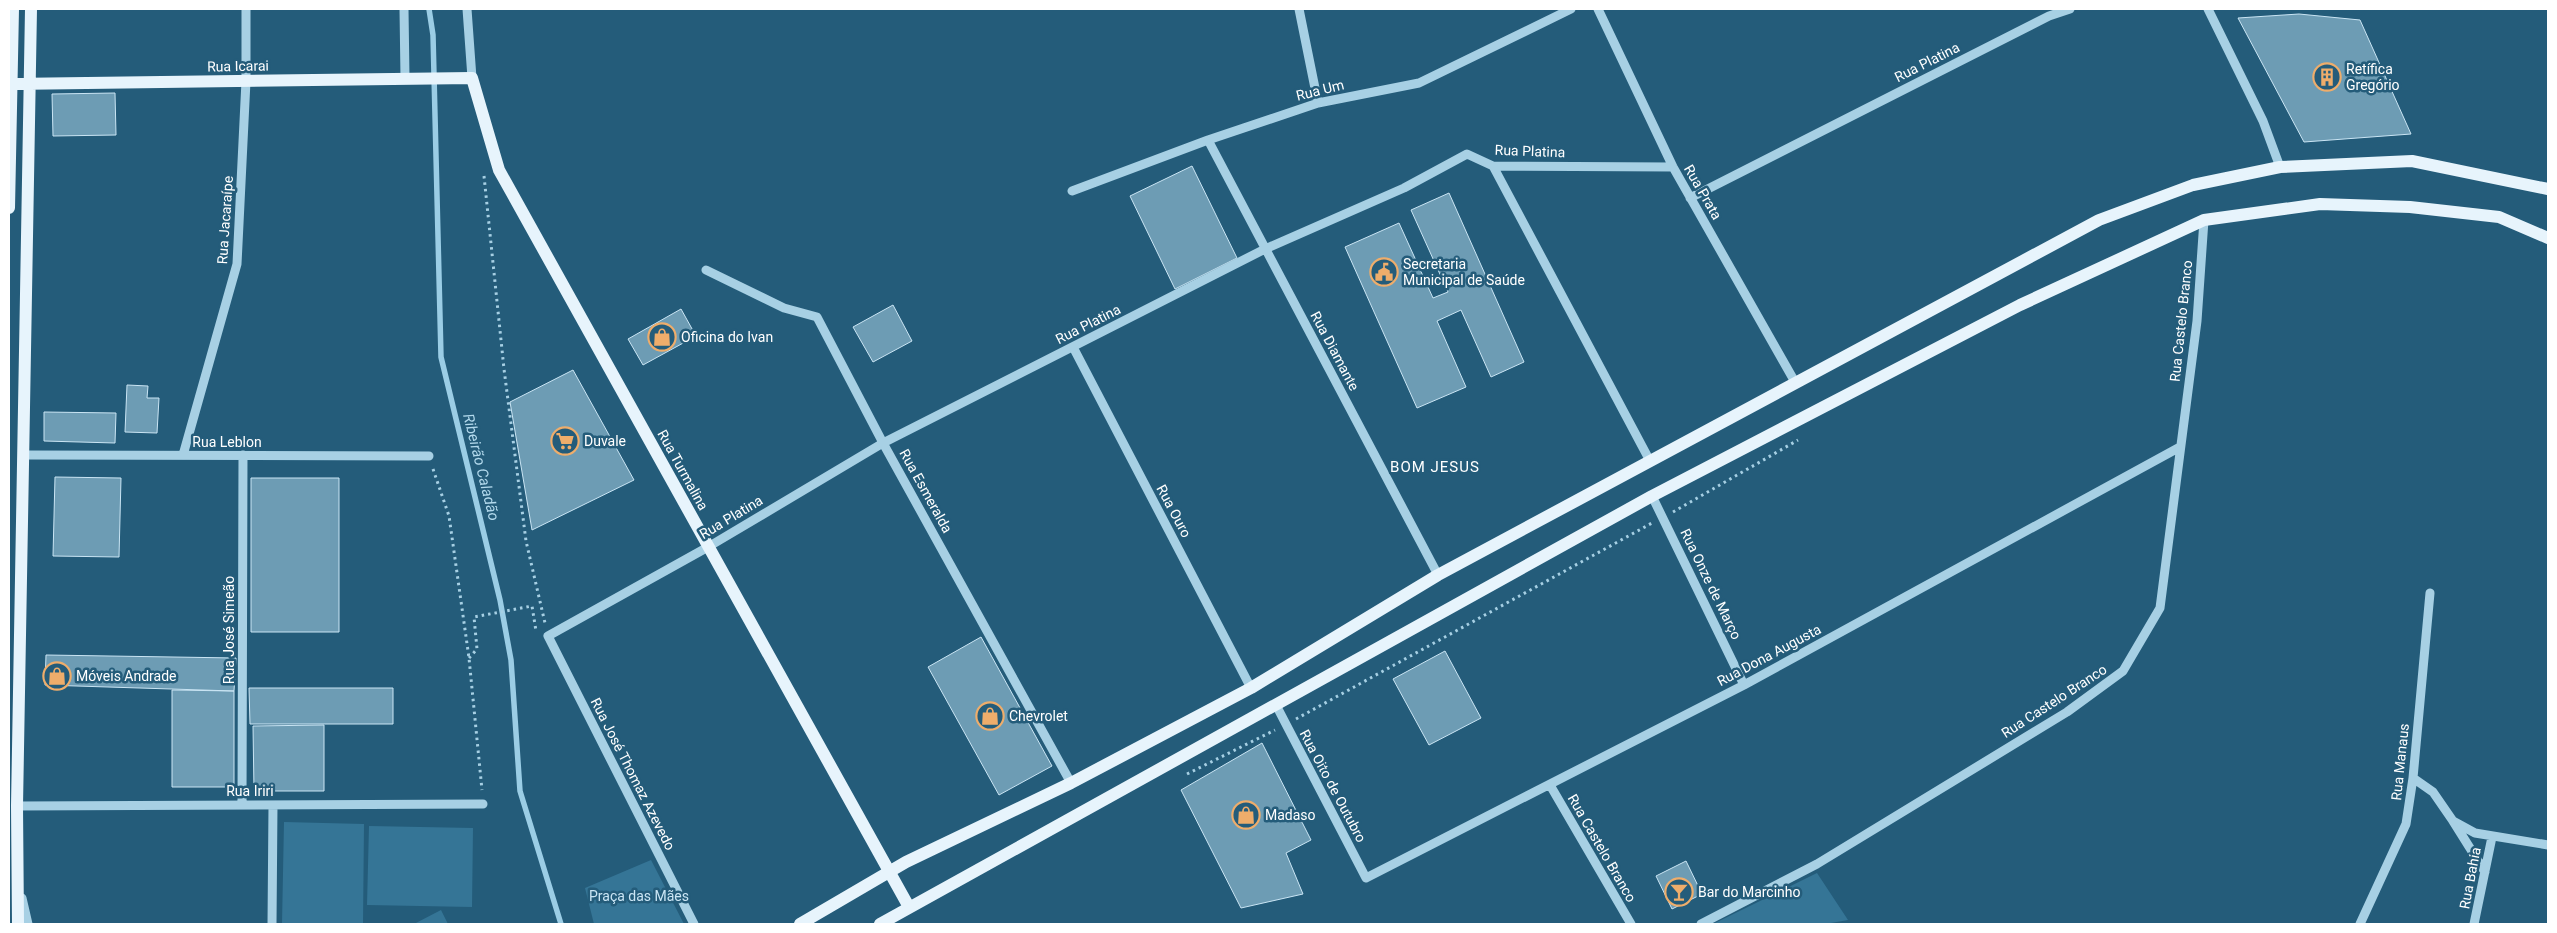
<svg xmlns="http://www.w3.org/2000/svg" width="2557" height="933" font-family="Roboto,sans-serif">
<rect width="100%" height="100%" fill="#245c7a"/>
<path fill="#357596" d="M 284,822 L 364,824 L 363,924 L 282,924 Z
M 369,826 L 473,828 L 472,907 L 367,905 Z
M 651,860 L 684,924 L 594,924 L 585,888 Z
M 1817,873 L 1848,920 L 1825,924 L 1713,924 Z
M 441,910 L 448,924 L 414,924 Z"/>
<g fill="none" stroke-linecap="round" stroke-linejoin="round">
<path stroke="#9bcde5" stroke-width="5.5" d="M 429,9 L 433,35 L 441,357 L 500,600 L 511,660 L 520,791 L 561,924"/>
</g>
<path fill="#6d9cb4" stroke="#cae5f4" d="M 2299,14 L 2360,20 L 2411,134 L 2304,142 L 2238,18 Z
M 115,93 L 116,135 L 53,136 L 52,94 Z
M 1192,166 L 1237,258 L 1175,289 L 1130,196 Z
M 1449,193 L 1524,362 L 1491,377 L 1461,310 L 1437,321 L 1466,387 L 1417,408 L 1345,247 L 1399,223 L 1433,298 L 1448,292 L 1411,210 Z
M 893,305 L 912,341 L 873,362 L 853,327 Z
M 681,309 L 696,336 L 643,365 L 628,339 Z
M 573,370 L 634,480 L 532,530 L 510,402 Z
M 127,385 L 148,386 L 147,398 L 159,398 L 157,433 L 125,432 Z
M 44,412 L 116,413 L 115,443 L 44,441 Z
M 55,477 L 121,478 L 119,557 L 53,556 Z
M 251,478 L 339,478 L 339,632 L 251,632 Z
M 981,637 L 1052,766 L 999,795 L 928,667 Z
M 1445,651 L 1481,718 L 1429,745 L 1393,679 Z
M 46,655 L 236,658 L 234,691 L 45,685 Z
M 249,688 L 393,688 L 393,724 L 250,724 Z
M 172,690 L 234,691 L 234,787 L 172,787 Z
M 324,725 L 324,791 L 254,791 L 253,726 Z
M 1262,743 L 1311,840 L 1286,853 L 1303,894 L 1241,908 L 1181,790 Z
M 1686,861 L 1702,894 L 1672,909 L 1656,876 Z"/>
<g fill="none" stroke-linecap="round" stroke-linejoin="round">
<path stroke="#a7d0e4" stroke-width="3" stroke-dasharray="2.5 4" stroke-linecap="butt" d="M 484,176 L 504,369 L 526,541 L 545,623
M 433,469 L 449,516 L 469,658 L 482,790
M 1673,512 L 1798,440
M 469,658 L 477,649 L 474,617 L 532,606 L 536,631
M 1296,719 L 1652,523
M 1187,774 L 1275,730"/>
<path stroke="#a7d0e4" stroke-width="9" d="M 404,9 L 405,78
M 467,9 L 472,78
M 1299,9 L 1318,103
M 1598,9 L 1673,167 L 1795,382
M 2208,9 L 2263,121 L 2280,167
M 1208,140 L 1438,575
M 1493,166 L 1650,461
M 1072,191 L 1208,140 L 1318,103 L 1419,83 L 1571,9
M 1690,198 L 2049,16 L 2070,9
M 706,270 L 784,308 L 817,317 L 883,443 L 1071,783
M 1073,347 L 1251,688
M 24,455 L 429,456
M 183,455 L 237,264 L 246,81 L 246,9
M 1652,496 L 1744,685
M 1276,705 L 1366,878 L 1744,685 L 2180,447
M 2413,778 L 2433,792 L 2453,821 L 2475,833 L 2548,845
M 1550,785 L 1631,924
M 242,805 L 243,455
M 17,806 L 483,804
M 2453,821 L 2485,872
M 22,898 L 28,924
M 272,924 L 273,805
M 694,924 L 548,636 L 708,547 L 883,443 L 1265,249 L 1404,188 L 1467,154 L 1493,166 L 1673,167
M 1701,924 L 1817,864 L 2067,712 L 2123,671 L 2160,608 L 2197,321 L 2204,220
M 2360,924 L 2406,824 L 2413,778 L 2430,593
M 2474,924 L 2492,837"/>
<path stroke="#e7f4fc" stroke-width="12" d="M 11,84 L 472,78 L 499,170 L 909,907
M 9,208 L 13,9
M 18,924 L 17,806 L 31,9
M 800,924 L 906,862 L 1071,783 L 1251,688 L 1438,575 L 2099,220 L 2193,185 L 2280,167 L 2412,161 L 2548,189
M 880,924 L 1652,496 L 2020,305 L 2204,220 L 2320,204 L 2410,207 L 2499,217 L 2548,238"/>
</g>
<defs>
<g id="building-ring" transform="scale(1.4375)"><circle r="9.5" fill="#245c7a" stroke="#eead6b" stroke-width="1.5"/><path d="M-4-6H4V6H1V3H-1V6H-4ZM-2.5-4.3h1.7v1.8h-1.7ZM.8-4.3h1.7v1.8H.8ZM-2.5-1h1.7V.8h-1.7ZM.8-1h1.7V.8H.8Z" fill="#eead6b"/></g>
<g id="civic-ring" transform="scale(1.4375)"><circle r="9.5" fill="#245c7a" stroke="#eead6b" stroke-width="1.5"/><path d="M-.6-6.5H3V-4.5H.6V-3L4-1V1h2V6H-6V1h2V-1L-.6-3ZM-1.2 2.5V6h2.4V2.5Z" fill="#eead6b"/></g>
<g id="shop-ring" transform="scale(1.4375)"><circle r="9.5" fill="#245c7a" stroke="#eead6b" stroke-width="1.5"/><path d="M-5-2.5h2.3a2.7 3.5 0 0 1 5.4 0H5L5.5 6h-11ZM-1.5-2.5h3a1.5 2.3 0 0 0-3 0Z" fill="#eead6b"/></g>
<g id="supermarket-ring" transform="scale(1.4375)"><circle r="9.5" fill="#245c7a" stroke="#eead6b" stroke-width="1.5"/><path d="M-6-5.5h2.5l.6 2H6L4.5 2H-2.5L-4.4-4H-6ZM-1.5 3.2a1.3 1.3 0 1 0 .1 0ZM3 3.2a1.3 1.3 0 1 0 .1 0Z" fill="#eead6b"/></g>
<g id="bar-ring" transform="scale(1.4375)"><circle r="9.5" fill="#245c7a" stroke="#eead6b" stroke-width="1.5"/><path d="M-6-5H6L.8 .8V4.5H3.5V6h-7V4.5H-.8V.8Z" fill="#eead6b"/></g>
</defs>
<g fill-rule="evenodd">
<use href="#building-ring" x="2327" y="77"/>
<use href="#civic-ring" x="1384" y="272"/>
<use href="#shop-ring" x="662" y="337"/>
<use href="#supermarket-ring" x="565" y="441"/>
<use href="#shop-ring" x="57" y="676"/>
<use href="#shop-ring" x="990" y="716"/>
<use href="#shop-ring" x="1246" y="815"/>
<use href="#bar-ring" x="1679" y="892"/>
</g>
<g text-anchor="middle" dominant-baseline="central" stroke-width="5" stroke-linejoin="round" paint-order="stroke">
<g font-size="14" fill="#fff" stroke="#245c7a">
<text transform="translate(1927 62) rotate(-27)">Rua Platina</text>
<text transform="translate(238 66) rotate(-1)">Rua Icarai</text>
<text transform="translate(1320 90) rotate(-14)">Rua Um</text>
<text transform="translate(1530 151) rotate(2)">Rua Platina</text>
<text transform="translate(1703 192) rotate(60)">Rua Prata</text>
<text transform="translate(225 220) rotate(-86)">Rua Jacaraípe</text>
<text transform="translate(2181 321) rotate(-84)">Rua Castelo Branco</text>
<text transform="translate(1088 324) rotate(-27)">Rua Platina</text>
<text transform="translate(1335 351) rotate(62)">Rua Diamante</text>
<text x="227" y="442">Rua Leblon</text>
<text transform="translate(683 470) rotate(61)">Rua Turmalina</text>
<text transform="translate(926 491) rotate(61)">Rua Esmeralda</text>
<text transform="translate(1174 511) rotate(62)">Rua Ouro</text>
<text transform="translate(731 517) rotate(-31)">Rua Platina</text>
<text transform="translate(1711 584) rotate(64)">Rua Onze de Março</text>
<text transform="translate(229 630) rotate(-90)">Rua José Simeão</text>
<text transform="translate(1769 655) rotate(-28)">Rua Dona Augusta</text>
<text transform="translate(2054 701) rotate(-33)">Rua Castelo Branco</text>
<text transform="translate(2400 762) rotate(-84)">Rua Manaus</text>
<text transform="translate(633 774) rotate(63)">Rua José Thomaz Azevedo</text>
<text transform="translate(1333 786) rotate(62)">Rua Oito de Outubro</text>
<text x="250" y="791">Rua Iriri</text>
<text transform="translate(1602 848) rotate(60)">Rua Castelo Branco</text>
<text transform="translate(2470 878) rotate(-79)">Rua Bahia</text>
</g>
<g font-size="14" fill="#fff" stroke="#245c7a" text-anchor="start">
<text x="2346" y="69">Retífica<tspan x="2346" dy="16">Gregório</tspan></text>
<text x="1403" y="264">Secretaria<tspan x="1403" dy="16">Municipal de Saúde</tspan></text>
<text x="681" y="337">Oficina do Ivan</text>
<text x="584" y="441">Duvale</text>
<text x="76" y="676">Móveis Andrade</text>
<text x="1009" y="716">Chevrolet</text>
<text x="1265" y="815">Madaso</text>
<text x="1698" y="892">Bar do Marcinho</text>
</g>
<g font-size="14" fill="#cae5f4" stroke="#245c7a">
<text x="639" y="896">Praça das Mães</text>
</g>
<g font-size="15" font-style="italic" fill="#b2d9ec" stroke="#245c7a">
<text transform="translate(481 467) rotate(76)">Ribeirão Caladão</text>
</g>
<g font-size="15" letter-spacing="1" fill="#fff" stroke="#245c7a">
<text x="1435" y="467">BOM JESUS</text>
</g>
</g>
<rect width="2557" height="933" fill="none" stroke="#ffffff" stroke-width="20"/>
</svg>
